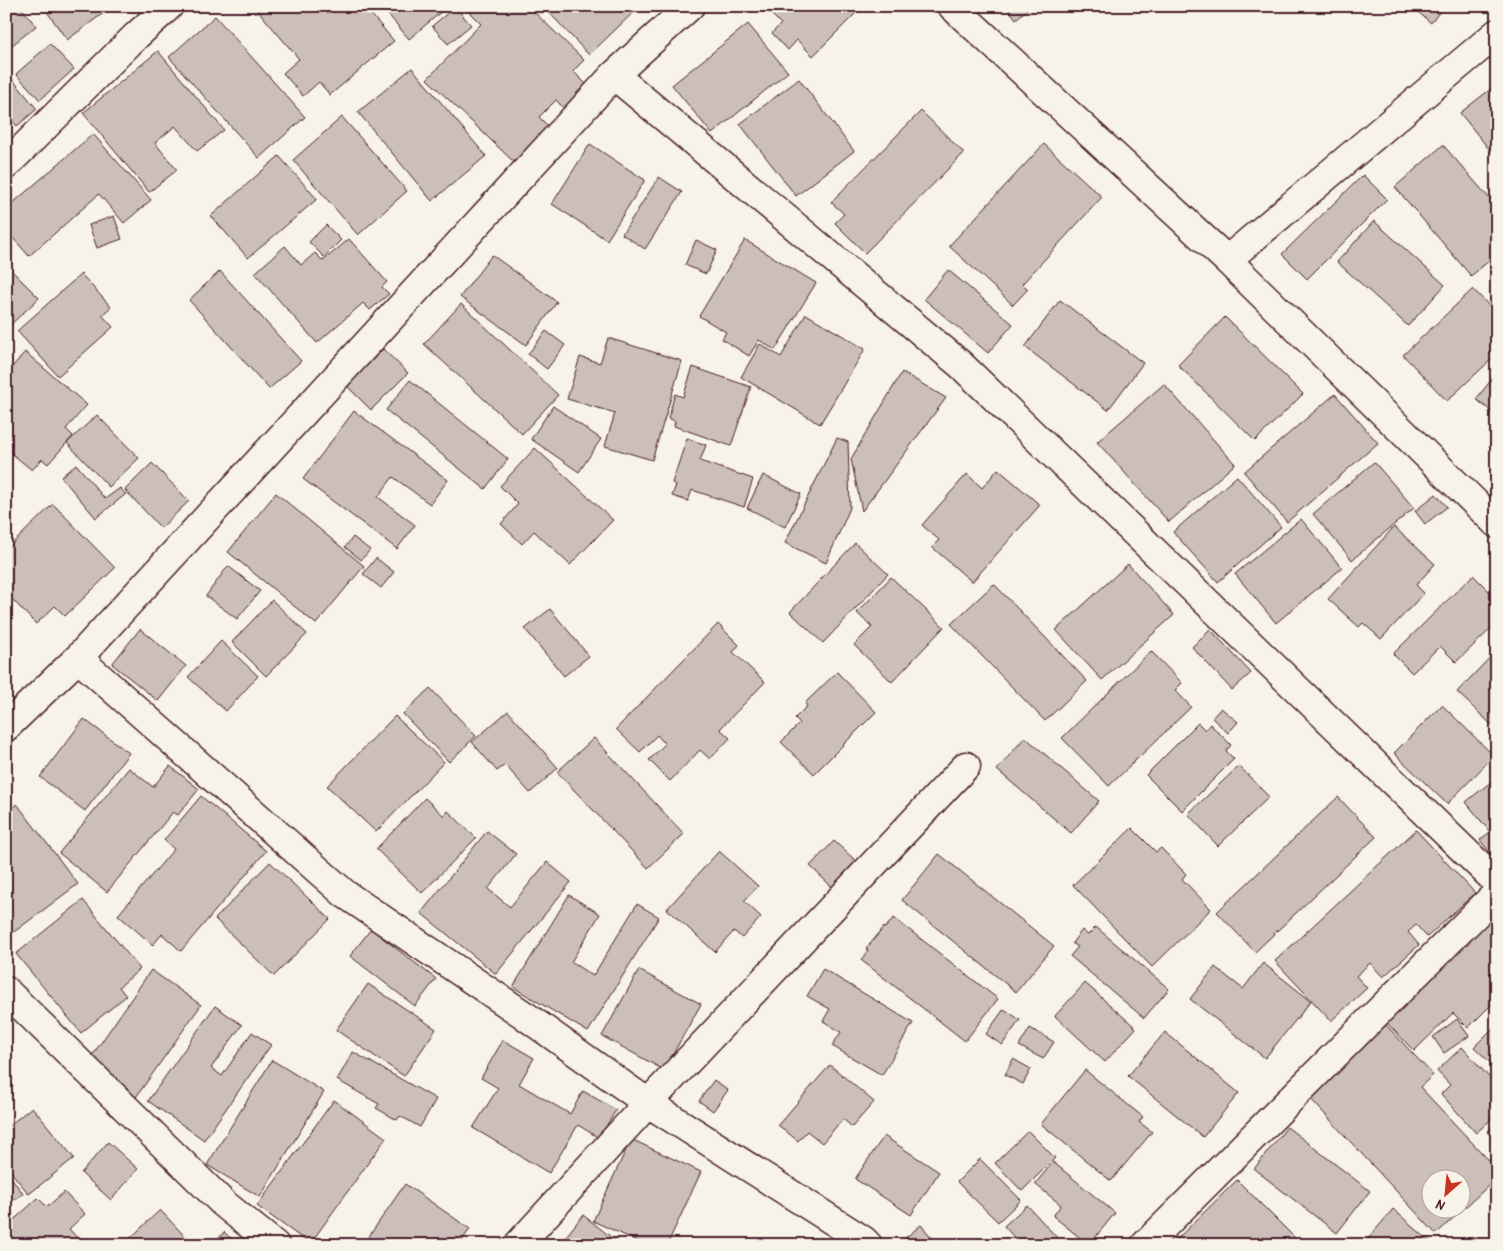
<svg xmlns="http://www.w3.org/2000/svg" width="1503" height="1251" font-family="'Patrick Hand',sans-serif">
<rect width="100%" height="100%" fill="#f7f3e8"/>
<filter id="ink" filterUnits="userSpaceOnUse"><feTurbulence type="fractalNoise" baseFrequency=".02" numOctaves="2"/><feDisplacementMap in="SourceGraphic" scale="10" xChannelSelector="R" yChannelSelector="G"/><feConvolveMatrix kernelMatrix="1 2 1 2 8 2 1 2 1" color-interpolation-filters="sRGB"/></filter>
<g filter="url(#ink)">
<path fill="#ccbfb9" stroke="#4a1f2b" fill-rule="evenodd" d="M 6,6 L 20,6 L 36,26 L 6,50 Z
M 43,6 L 107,6 L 109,9 L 67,40 Z
M 254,6 L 364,6 L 394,41 L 330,95 L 319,82 L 303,96 L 283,73 L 299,59 Z
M 381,6 L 448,6 L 409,39 Z
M 463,6 L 528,6 L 584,60 L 573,71 L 591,89 L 568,113 L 556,100 L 539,117 L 552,130 L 517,165 L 427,79 L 481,24 Z
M 543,6 L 640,6 L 589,55 Z
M 766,6 L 863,6 L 813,56 L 797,40 L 788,50 L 772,33 L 781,24 L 765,8 Z
M 1006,6 L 1031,6 L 1016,19 Z
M 1411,6 L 1444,6 L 1431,23 Z
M 455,7 L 471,25 L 448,44 L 432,26 Z
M 215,16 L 305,117 L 259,158 L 169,57 Z
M 748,24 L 788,72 L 712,134 L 672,85 Z
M 50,44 L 74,69 L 40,100 L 16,74 Z
M 158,51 L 224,130 L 197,151 L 175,126 L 155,143 L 177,170 L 149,192 L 83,113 Z
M 412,68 L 486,156 L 432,201 L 358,112 Z
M 8,74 L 37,109 L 17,126 L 6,114 L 6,76 Z
M 799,79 L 854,151 L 796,196 L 740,124 Z
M 1497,84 L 1497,159 L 1460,113 Z
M 921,111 L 964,153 L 865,253 L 835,223 L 844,214 L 831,202 Z
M 342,117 L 407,191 L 358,235 L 293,160 Z
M 93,134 L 151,200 L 124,223 L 99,194 L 29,256 L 6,230 L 6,209 Z
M 590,144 L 645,180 L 607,240 L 552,204 Z
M 1044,144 L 1102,197 L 1022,284 L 1028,289 L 1013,305 L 949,246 Z
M 1443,145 L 1497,207 L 1497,254 L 1471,276 L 1395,187 Z
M 279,156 L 317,199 L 248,258 L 211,216 Z
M 1363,175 L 1387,199 L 1307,279 L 1282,254 Z
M 659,177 L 682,192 L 645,249 L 622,234 Z
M 114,216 L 122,239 L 97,248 L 89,225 Z
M 1374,221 L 1445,285 L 1408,326 L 1337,262 Z
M 326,225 L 341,240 L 324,257 L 309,242 Z
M 349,239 L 387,282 L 382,287 L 389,294 L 370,310 L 363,303 L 317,343 L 255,273 L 285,246 L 301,265 L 315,253 L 323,261 Z
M 696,240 L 717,250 L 706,274 L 685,265 Z
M 745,240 L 816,283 L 775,350 L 759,340 L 749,356 L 722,339 L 726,332 L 699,316 Z
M 492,255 L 557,302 L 526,345 L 460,297 Z
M 6,265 L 39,298 L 6,329 Z
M 948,270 L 1013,324 L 988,353 L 924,299 Z
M 220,271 L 301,361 L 269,389 L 189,300 Z
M 81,274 L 111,307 L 102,315 L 113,327 L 58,376 L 17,331 Z
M 1473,289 L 1497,314 L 1497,354 L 1447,401 L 1403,355 Z
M 1060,300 L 1143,363 L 1108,410 L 1025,347 Z
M 461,304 L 558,395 L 522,434 L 424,344 Z
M 806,314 L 865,349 L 820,424 L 741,377 L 760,344 L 781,357 Z
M 1225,317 L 1303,394 L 1255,441 L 1178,365 Z
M 546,331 L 565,345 L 547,369 L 528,354 Z
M 608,338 L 682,361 L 652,460 L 605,446 L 615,413 L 567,399 L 580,357 L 600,363 Z
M 383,349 L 408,373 L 371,410 L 347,386 Z
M 25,352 L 87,405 L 66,429 L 73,436 L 48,464 L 42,459 L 32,470 L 6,449 L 6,374 Z
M 693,367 L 751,387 L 731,446 L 674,426 L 675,421 L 668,418 L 675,394 L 683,397 Z
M 902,372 L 946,398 L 862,511 L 851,459 Z
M 1497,373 L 1497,416 L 1476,399 Z
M 410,380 L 508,459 L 485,489 L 386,410 Z
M 1164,384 L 1235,464 L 1169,522 L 1097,442 Z
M 1335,394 L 1378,443 L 1287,522 L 1244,472 Z
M 553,406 L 601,439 L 579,472 L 531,439 Z
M 354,411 L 448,480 L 430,504 L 393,477 L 378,497 L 415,525 L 397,549 L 303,479 Z
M 97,415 L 139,458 L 109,487 L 67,443 Z
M 687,438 L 706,445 L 700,461 L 753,479 L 744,507 L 692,490 L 688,501 L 672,496 L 676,485 L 672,483 Z
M 837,438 L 848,442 L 850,508 L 826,563 L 785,543 Z
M 535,448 L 613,520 L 570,565 L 534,531 L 522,544 L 501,524 L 518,504 L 500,486 Z
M 1374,462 L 1414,508 L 1352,560 L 1313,514 Z
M 152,463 L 189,501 L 161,528 L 125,490 Z
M 76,464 L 105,499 L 120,488 L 126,494 L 96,518 L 61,477 Z
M 998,469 L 1040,505 L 972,582 L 932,547 L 939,540 L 922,525 L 967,474 L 982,488 Z
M 763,475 L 801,494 L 785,527 L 747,508 Z
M 1237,476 L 1281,527 L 1218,582 L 1173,532 Z
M 276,493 L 364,566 L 316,624 L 228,552 Z
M 1436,494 L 1447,507 L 1425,524 L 1415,511 Z
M 53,504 L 115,568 L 65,616 L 55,606 L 36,624 L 6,593 L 6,550 Z
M 1301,519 L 1342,568 L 1276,623 L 1235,574 Z
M 1394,527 L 1435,564 L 1416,585 L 1424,593 L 1381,639 L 1363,623 L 1359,627 L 1328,599 Z
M 353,537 L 370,550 L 361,560 L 345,547 Z
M 855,543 L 888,574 L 823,643 L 790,612 Z
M 376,558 L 394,572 L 381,588 L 363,574 Z
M 1128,564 L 1174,615 L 1102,680 L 1056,630 Z
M 228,566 L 260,591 L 237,619 L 206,596 Z
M 1473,575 L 1497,599 L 1497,623 L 1456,662 L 1440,646 L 1412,673 L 1393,654 Z
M 891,577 L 944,627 L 892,682 L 854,645 L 872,627 L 857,613 Z
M 994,584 L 1087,681 L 1045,721 L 951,624 Z
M 272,600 L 307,634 L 266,676 L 232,642 Z
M 550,609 L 589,656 L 564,676 L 525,629 Z
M 718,624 L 739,645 L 733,652 L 765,682 L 720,729 L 730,738 L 710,759 L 700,750 L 670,781 L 649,760 L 665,744 L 657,735 L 640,752 L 616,729 Z
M 140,629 L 186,666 L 158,701 L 112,664 Z
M 1210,629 L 1251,673 L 1232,690 L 1192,647 Z
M 221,641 L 258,676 L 226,711 L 188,677 Z
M 1497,650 L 1497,730 L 1457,692 Z
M 1151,651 L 1182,683 L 1175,690 L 1191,707 L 1109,786 L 1062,738 Z
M 837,672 L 876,712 L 814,774 L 781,742 L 800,723 L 795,718 L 807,706 L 805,703 Z
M 430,688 L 476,736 L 449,762 L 403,714 Z
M 1442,705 L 1494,756 L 1447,804 L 1394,753 Z
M 1221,708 L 1238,722 L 1228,733 L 1212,718 Z
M 508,711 L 558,768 L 530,793 L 505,765 L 497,771 L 472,742 Z
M 395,716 L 444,762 L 376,832 L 327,786 Z
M 84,719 L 129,753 L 85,811 L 40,777 Z
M 1198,723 L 1205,730 L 1210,724 L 1231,745 L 1226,751 L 1234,759 L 1182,811 L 1146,775 Z
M 1025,737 L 1099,801 L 1071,833 L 997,770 Z
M 594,738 L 684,834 L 648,868 L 557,772 Z
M 170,766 L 199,789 L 178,815 L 173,812 L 107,892 L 59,853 L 129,768 L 153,787 Z
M 1239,766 L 1269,797 L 1218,846 L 1188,814 Z
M 1497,777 L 1497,849 L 1490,853 L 1480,840 L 1490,832 L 1466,802 Z
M 201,796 L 266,851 L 181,951 L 162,934 L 153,945 L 118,915 L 174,849 L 164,840 Z
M 1338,797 L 1376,837 L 1255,952 L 1217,912 Z
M 425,798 L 444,816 L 448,811 L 476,838 L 422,893 L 376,849 Z
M 17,804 L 78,884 L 6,938 L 6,812 Z
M 1132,828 L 1156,852 L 1161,848 L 1186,874 L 1182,879 L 1211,909 L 1152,967 L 1073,885 Z
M 1416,830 L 1475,893 L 1427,937 L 1416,925 L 1408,932 L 1419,945 L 1383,977 L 1370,963 L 1356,976 L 1367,988 L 1331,1021 L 1275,961 Z
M 487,831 L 516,854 L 488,889 L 510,907 L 547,862 L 571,882 L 496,974 L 421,913 Z
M 834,841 L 856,861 L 832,887 L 810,866 Z
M 719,851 L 758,886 L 744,901 L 761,917 L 742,938 L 734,931 L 715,952 L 667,909 Z
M 939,854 L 1054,946 L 1016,992 L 902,900 Z
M 270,862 L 330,919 L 274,976 L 215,919 Z
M 569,895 L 600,914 L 571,962 L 593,976 L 637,904 L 659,917 L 588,1032 L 513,987 Z
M 83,900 L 140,969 L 119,987 L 126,996 L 81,1033 L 16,954 Z
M 1495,914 L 1497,916 L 1497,999 L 1468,1028 L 1453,1013 L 1414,1051 L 1384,1020 Z
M 894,918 L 998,999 L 965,1041 L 861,960 L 868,950 L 866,949 L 884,927 L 885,928 Z
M 1096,927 L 1169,989 L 1144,1018 L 1070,956 L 1078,947 L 1072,943 L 1082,930 L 1088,935 Z
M 371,929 L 436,979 L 415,1006 L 350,956 Z
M 1263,963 L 1311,1001 L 1265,1058 L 1190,999 L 1215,967 L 1243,989 Z
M 823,969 L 913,1023 L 882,1075 L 832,1046 L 841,1032 L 823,1021 L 830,1009 L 807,996 Z
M 151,970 L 201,1005 L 134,1100 L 85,1066 Z
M 639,970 L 701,1004 L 664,1070 L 602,1036 Z
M 1085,983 L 1136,1028 L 1105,1062 L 1055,1016 Z
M 368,984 L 436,1029 L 404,1076 L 336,1030 Z
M 215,1006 L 242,1025 L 211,1068 L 222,1076 L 252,1032 L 271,1045 L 204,1140 L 148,1101 Z
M 1004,1009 L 1020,1020 L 1002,1045 L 986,1034 Z
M 1457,1019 L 1469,1036 L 1444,1053 L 1433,1037 Z
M 1385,1024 L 1433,1075 L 1420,1087 L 1497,1169 L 1497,1178 L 1436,1234 L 1308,1096 ZM 1430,1178 L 1460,1178 L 1460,1208 L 1430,1208 Z
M 1497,1024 L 1497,1069 L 1474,1047 Z
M 1030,1028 L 1054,1042 L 1043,1059 L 1019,1046 Z
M 1165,1032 L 1239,1093 L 1203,1137 L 1128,1076 Z
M 503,1040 L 534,1058 L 519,1084 L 570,1114 L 583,1091 L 616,1110 L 599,1138 L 578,1125 L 549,1173 L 473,1128 L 498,1088 L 481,1078 Z
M 1462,1047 L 1497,1086 L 1497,1114 L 1476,1133 L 1441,1094 L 1450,1085 L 1437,1071 Z
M 353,1052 L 436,1099 L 420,1127 L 400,1116 L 397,1120 L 376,1108 L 379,1104 L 337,1080 Z
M 1013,1059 L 1031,1069 L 1023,1084 L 1005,1075 Z
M 272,1060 L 324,1092 L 260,1197 L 207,1165 Z
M 830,1065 L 874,1102 L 852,1127 L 843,1119 L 822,1143 L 807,1131 L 798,1141 L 778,1125 Z
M 1085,1070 L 1143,1117 L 1139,1122 L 1152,1132 L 1111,1181 L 1041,1124 Z
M 714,1080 L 728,1090 L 713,1111 L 699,1101 Z
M 334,1100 L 386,1138 L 310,1244 L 257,1206 Z
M 32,1107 L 74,1158 L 29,1194 L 6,1166 L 6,1128 Z
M 1497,1122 L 1497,1142 L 1487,1132 Z
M 1287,1127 L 1370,1191 L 1337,1233 L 1254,1169 Z
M 1028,1131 L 1055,1158 L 1022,1191 L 995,1163 Z
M 884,1136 L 939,1172 L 911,1215 L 855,1179 Z
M 631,1139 L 701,1172 L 667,1245 L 646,1245 L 593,1221 Z
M 108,1142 L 138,1169 L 111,1200 L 81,1173 Z
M 980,1159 L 1021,1200 L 998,1222 L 957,1182 Z
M 1053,1162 L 1115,1213 L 1089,1245 L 1053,1216 L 1061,1205 L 1035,1184 Z
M 6,1170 L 23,1194 L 6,1205 Z
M 1237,1180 L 1302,1245 L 1171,1245 Z
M 405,1184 L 470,1229 L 459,1245 L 363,1245 Z
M 64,1192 L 85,1214 L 69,1229 L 84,1245 L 6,1245 L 6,1227 L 38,1198 L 47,1207 Z
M 1027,1205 L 1062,1243 L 1060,1245 L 1021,1245 L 1004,1226 Z
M 1393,1209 L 1434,1245 L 1363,1245 Z
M 160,1210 L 193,1245 L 123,1245 Z
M 583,1215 L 621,1245 L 559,1245 Z
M 921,1225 L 938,1245 L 909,1245 L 904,1239 Z
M 224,1232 L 238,1245 L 213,1245 Z
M 815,1238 L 821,1245 L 808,1245 Z"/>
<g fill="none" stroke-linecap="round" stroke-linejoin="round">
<g stroke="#4a1f2b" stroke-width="31">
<path id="minor" d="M 952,6 L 1227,260 L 1497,524
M 614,75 L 960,364 L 1497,882
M 6,165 L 136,36 L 169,6
M 1227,260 L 1497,33
M 78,658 L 345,894 L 524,1015 L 648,1103 L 863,1240 L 868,1245
M 6,727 L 78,658 L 614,75 L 690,6
M 6,991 L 223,1203 L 275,1245
M 518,1245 L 648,1103 L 966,766
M 1145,1245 L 1497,893"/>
</g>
<use href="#minor" stroke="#f7f3e8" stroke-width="28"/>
</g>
</g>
<rect width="1503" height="1251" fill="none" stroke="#f7f3e8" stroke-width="25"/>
<rect x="12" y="12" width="1478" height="1226" fill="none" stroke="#4a1f2b" stroke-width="2" filter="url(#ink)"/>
<g transform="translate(1446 1194) rotate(207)"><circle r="24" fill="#f7f3e8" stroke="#b29e9c"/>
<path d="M0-4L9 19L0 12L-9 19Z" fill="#c8321e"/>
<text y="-8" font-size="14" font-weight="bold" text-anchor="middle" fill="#4a1f2b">N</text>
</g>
</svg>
